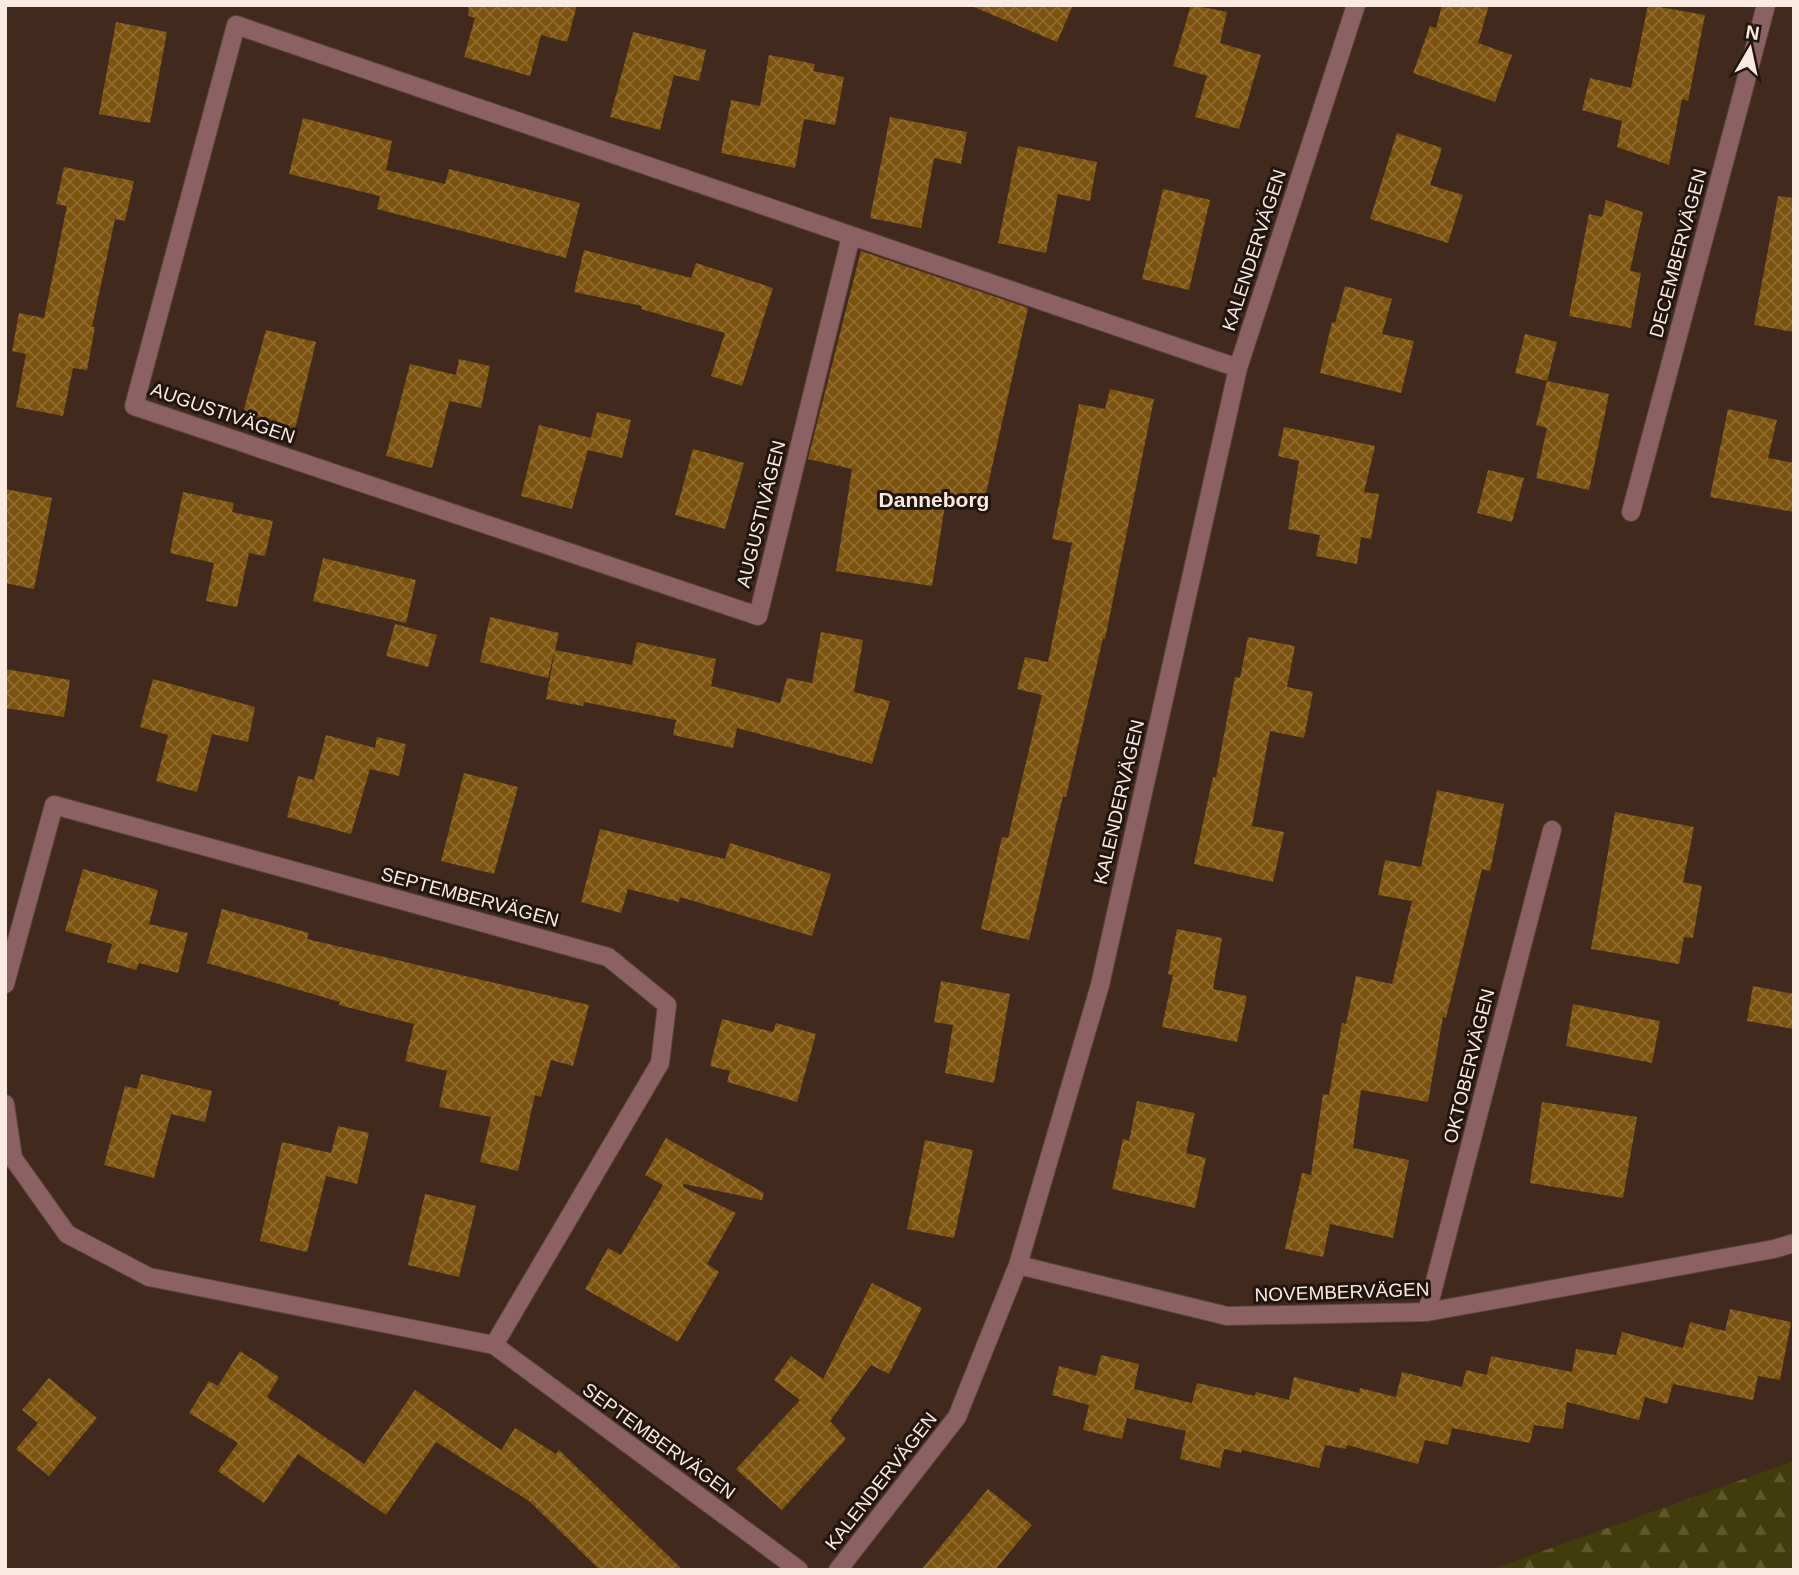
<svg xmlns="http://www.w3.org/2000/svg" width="1799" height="1575" font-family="Arial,sans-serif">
<defs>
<pattern id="forest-firs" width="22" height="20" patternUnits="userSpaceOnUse" patternTransform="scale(1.75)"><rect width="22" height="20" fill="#413c0b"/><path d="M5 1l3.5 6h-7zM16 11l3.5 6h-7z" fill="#5d582e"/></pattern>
<pattern id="building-cross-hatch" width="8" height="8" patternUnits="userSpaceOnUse" patternTransform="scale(1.75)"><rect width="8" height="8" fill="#7c530e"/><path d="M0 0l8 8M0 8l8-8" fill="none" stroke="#906c31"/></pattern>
</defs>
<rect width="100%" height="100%" fill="#42291d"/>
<path fill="url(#forest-firs)" d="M 1794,1461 L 1794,1570 L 1490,1570 Z"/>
<path fill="url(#building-cross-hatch)" d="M 469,5 L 577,5 L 567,42 L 541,35 L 530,76 L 464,57 L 475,18 L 468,16 Z
M 969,5 L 1073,5 L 1057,42 Z
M 1191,5 L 1227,12 L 1220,43 L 1261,55 L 1239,129 L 1195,117 L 1207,76 L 1173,66 Z
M 1442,5 L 1489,5 L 1478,43 L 1512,55 L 1495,102 L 1413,73 L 1430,26 L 1436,28 Z
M 1648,5 L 1705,15 L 1688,101 L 1682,99 L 1669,165 L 1617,147 L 1622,121 L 1582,110 L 1590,78 L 1631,88 Z
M 116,22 L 167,32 L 150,123 L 99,114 Z
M 633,32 L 706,50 L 699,81 L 674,75 L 660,130 L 610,117 Z
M 769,55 L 815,64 L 813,71 L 844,77 L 835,125 L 804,119 L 795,168 L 721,153 L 731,100 L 760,106 Z
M 890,117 L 967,132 L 961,164 L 934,158 L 921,228 L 870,218 Z
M 303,118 L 392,141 L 386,170 L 445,184 L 449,169 L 580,203 L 566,258 L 377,209 L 380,196 L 289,174 Z
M 1397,133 L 1442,148 L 1430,185 L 1463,195 L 1448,243 L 1370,219 Z
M 1018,146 L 1097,162 L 1090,201 L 1058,194 L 1046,253 L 998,243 Z
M 64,167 L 134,181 L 125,221 L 115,219 L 92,327 L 95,327 L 87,370 L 73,368 L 63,416 L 16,407 L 26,354 L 12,351 L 19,313 L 44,318 L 67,206 L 56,204 Z
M 1163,189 L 1210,200 L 1189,290 L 1142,279 Z
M 1778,196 L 1794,198 L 1794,332 L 1754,325 Z
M 1606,200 L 1643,212 L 1630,271 L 1641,273 L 1631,328 L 1569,316 L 1589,214 L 1602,217 Z
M 584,250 L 691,278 L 696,263 L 773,288 L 742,386 L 711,376 L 725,333 L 641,309 L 642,306 L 574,292 Z
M 861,251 L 1028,308 L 984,502 L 947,493 L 932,586 L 836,571 L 852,469 L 808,459 Z
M 1345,286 L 1392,299 L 1382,334 L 1414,341 L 1401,393 L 1320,373 L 1332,322 L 1335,323 Z
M 266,330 L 316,342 L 295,429 L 242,416 Z
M 1525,334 L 1557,342 L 1547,381 L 1515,373 Z
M 459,359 L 490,366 L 481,408 L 450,401 L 450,399 L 432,468 L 386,456 L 410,364 L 456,375 Z
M 1547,381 L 1609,394 L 1589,490 L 1536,478 L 1547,428 L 1536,425 Z
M 1110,389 L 1154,399 L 1105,639 L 1103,638 L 1066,797 L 1063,796 L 1029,940 L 981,929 L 1002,837 L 1008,838 L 1042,695 L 1017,689 L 1025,657 L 1048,662 L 1072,543 L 1052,539 L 1079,404 L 1105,409 Z
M 1728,409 L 1777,420 L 1768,458 L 1794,463 L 1794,512 L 1710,497 Z
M 597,412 L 631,420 L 622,458 L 588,450 L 590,442 L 572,509 L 521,496 L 539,425 L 591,438 Z
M 1284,427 L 1375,446 L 1364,492 L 1379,494 L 1371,539 L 1361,537 L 1357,564 L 1316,556 L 1320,535 L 1288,529 L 1299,461 L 1278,456 Z
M 693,449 L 744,463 L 725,529 L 675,515 Z
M 1488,470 L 1524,478 L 1512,522 L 1477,513 Z
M 5,489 L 52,498 L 34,589 L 5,583 Z
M 183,492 L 234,503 L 232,512 L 273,521 L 265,556 L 249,553 L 237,607 L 206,601 L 214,563 L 170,553 Z
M 323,558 L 416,580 L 406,623 L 313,601 Z
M 490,617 L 559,633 L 548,678 L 480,662 Z
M 395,624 L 437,635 L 428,667 L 386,656 Z
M 821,632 L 863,640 L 854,692 L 890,701 L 872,764 L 737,728 L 733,748 L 673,735 L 676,720 L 584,702 L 583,706 L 546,699 L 555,650 L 632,665 L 637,642 L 716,659 L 711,686 L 780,703 L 787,678 L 812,683 Z
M 1248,637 L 1295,646 L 1287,687 L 1313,692 L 1304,738 L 1270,731 L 1252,826 L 1284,832 L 1273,882 L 1194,864 L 1213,777 L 1216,777 L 1235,677 L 1240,678 Z
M 5,669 L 70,680 L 64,717 L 5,708 Z
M 153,679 L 255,707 L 248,742 L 212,734 L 197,792 L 156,781 L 168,735 L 140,727 Z
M 326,735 L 375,748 L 377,737 L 406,744 L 399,776 L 370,769 L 351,834 L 287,817 L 298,776 L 314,780 Z
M 464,773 L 518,787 L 494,874 L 441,861 Z
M 1437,790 L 1504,804 L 1490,871 L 1482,869 L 1446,1018 L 1443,1017 L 1428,1102 L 1361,1090 L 1353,1148 L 1409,1160 L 1393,1238 L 1330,1224 L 1323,1257 L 1285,1249 L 1302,1173 L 1311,1175 L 1323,1094 L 1329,1095 L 1342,1023 L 1346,1024 L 1356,976 L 1392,984 L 1412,901 L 1378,895 L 1385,860 L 1421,867 Z
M 1615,812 L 1694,827 L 1683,882 L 1702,886 L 1693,938 L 1684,937 L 1679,964 L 1591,949 Z
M 600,829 L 725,859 L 730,843 L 831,874 L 812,936 L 680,897 L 679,902 L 628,889 L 621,913 L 581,902 Z
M 83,869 L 158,890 L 149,924 L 188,933 L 178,973 L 139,963 L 136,970 L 107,962 L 112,944 L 65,931 Z
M 222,909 L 309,933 L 307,939 L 589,1005 L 573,1066 L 551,1060 L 541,1097 L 535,1095 L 518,1171 L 480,1162 L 491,1117 L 439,1107 L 447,1071 L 405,1061 L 414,1024 L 339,1005 L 340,1002 L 207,963 Z
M 1177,929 L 1222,938 L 1213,989 L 1247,996 L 1237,1042 L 1162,1027 L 1173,975 L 1168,974 Z
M 941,981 L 1010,994 L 994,1083 L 945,1073 L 953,1025 L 934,1022 Z
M 1753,986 L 1794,994 L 1794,1029 L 1747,1021 Z
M 1573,1004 L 1660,1021 L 1652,1063 L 1566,1046 Z
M 722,1019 L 773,1032 L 776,1023 L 816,1034 L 797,1102 L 727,1082 L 730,1071 L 710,1066 Z
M 141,1074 L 212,1091 L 205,1122 L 171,1114 L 154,1178 L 104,1165 L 125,1086 L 137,1089 Z
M 1137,1101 L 1195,1113 L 1186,1153 L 1206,1158 L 1195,1208 L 1112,1189 L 1123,1139 L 1129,1141 Z
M 1542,1102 L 1637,1117 L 1623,1198 L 1530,1183 Z
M 338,1126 L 369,1133 L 357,1184 L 326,1176 L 307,1252 L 260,1241 L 282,1142 L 331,1153 Z
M 666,1138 L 764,1193 L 762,1200 L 684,1184 L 683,1187 L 736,1213 L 707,1264 L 719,1272 L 678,1342 L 585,1289 L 608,1248 L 621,1255 L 663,1185 L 645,1175 Z
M 925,1140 L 973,1150 L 954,1238 L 907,1229 Z
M 425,1194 L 476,1206 L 459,1277 L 408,1265 Z
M 872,1283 L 922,1308 L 889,1374 L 871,1365 L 830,1421 L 846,1439 L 782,1510 L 736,1469 L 800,1400 L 774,1380 L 791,1356 L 823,1379 Z
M 1730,1309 L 1791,1322 L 1780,1380 L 1758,1376 L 1753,1400 L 1673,1384 L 1667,1404 L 1645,1397 L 1639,1420 L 1567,1402 L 1563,1429 L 1534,1425 L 1530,1443 L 1452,1428 L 1448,1445 L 1425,1440 L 1418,1464 L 1347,1445 L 1346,1449 L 1325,1445 L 1319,1468 L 1242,1450 L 1241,1453 L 1224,1449 L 1220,1468 L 1180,1459 L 1186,1431 L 1127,1418 L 1122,1439 L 1083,1430 L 1089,1405 L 1052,1395 L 1059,1366 L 1096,1376 L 1101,1355 L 1139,1364 L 1134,1389 L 1192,1403 L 1197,1383 L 1255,1396 L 1256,1392 L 1289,1400 L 1294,1377 L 1359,1393 L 1360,1388 L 1396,1397 L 1402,1372 L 1462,1387 L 1466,1370 L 1487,1375 L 1491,1356 L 1572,1372 L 1576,1349 L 1616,1355 L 1622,1332 L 1683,1348 L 1690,1322 L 1725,1331 Z
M 240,1351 L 279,1377 L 267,1397 L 364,1464 L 415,1390 L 501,1450 L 515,1428 L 556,1454 L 559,1450 L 683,1570 L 600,1570 L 529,1501 L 436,1442 L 386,1515 L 298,1454 L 264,1503 L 218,1471 L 238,1443 L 189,1413 L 209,1381 L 218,1386 Z
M 49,1378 L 97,1418 L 49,1476 L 16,1449 L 38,1423 L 22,1410 Z
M 988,1489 L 1032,1525 L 995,1570 L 921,1570 Z"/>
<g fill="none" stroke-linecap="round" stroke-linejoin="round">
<g stroke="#5c4439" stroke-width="20">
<path id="street" d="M 851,236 L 758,616 L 134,406 L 236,25 L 1238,368
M 1631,512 L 1766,5
M 5,984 L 54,805 L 608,957 L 667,1005 L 660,1063 L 494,1345
M 5,1104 L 13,1158 L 67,1234 L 149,1277 L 494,1345 L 799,1570
M 1018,1265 L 1227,1316 L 1427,1312 L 1774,1249 L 1794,1243
M 1427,1312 L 1552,830
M 838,1570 L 957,1417 L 1018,1265 L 1100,985 L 1238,368 L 1356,5"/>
</g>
<use href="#street" stroke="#8b6163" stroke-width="18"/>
</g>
<g text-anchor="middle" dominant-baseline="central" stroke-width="6" stroke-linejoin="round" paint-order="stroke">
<g font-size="19" fill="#fbeae2" stroke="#211510">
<text transform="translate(1254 250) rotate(-72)">KALENDERVÄGEN</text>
<text transform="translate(1678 253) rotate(-75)">DECEMBERVÄGEN</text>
<text transform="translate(223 413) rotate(19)">AUGUSTIVÄGEN</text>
<text transform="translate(761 514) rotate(-76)">AUGUSTIVÄGEN</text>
<text transform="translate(1119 802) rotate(-77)">KALENDERVÄGEN</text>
<text transform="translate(470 897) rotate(15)">SEPTEMBERVÄGEN</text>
<text transform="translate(1469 1066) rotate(-76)">OKTOBERVÄGEN</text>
<text transform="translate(1342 1292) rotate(-2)">NOVEMBERVÄGEN</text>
<text transform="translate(659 1441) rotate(36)">SEPTEMBERVÄGEN</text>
<text transform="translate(881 1481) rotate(-52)">KALENDERVÄGEN</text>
</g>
<g font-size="21" font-weight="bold" fill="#fbeae2" stroke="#211510">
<text x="934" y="499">Danneborg</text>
</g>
</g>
<rect width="1799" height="1575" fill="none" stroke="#fbeae2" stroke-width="14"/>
<g transform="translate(1750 49) rotate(9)" stroke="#211510" stroke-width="5" paint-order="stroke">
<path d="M0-5L12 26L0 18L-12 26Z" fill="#fbeae2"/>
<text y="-10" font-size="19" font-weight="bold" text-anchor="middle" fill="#fbeae2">N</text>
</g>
</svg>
